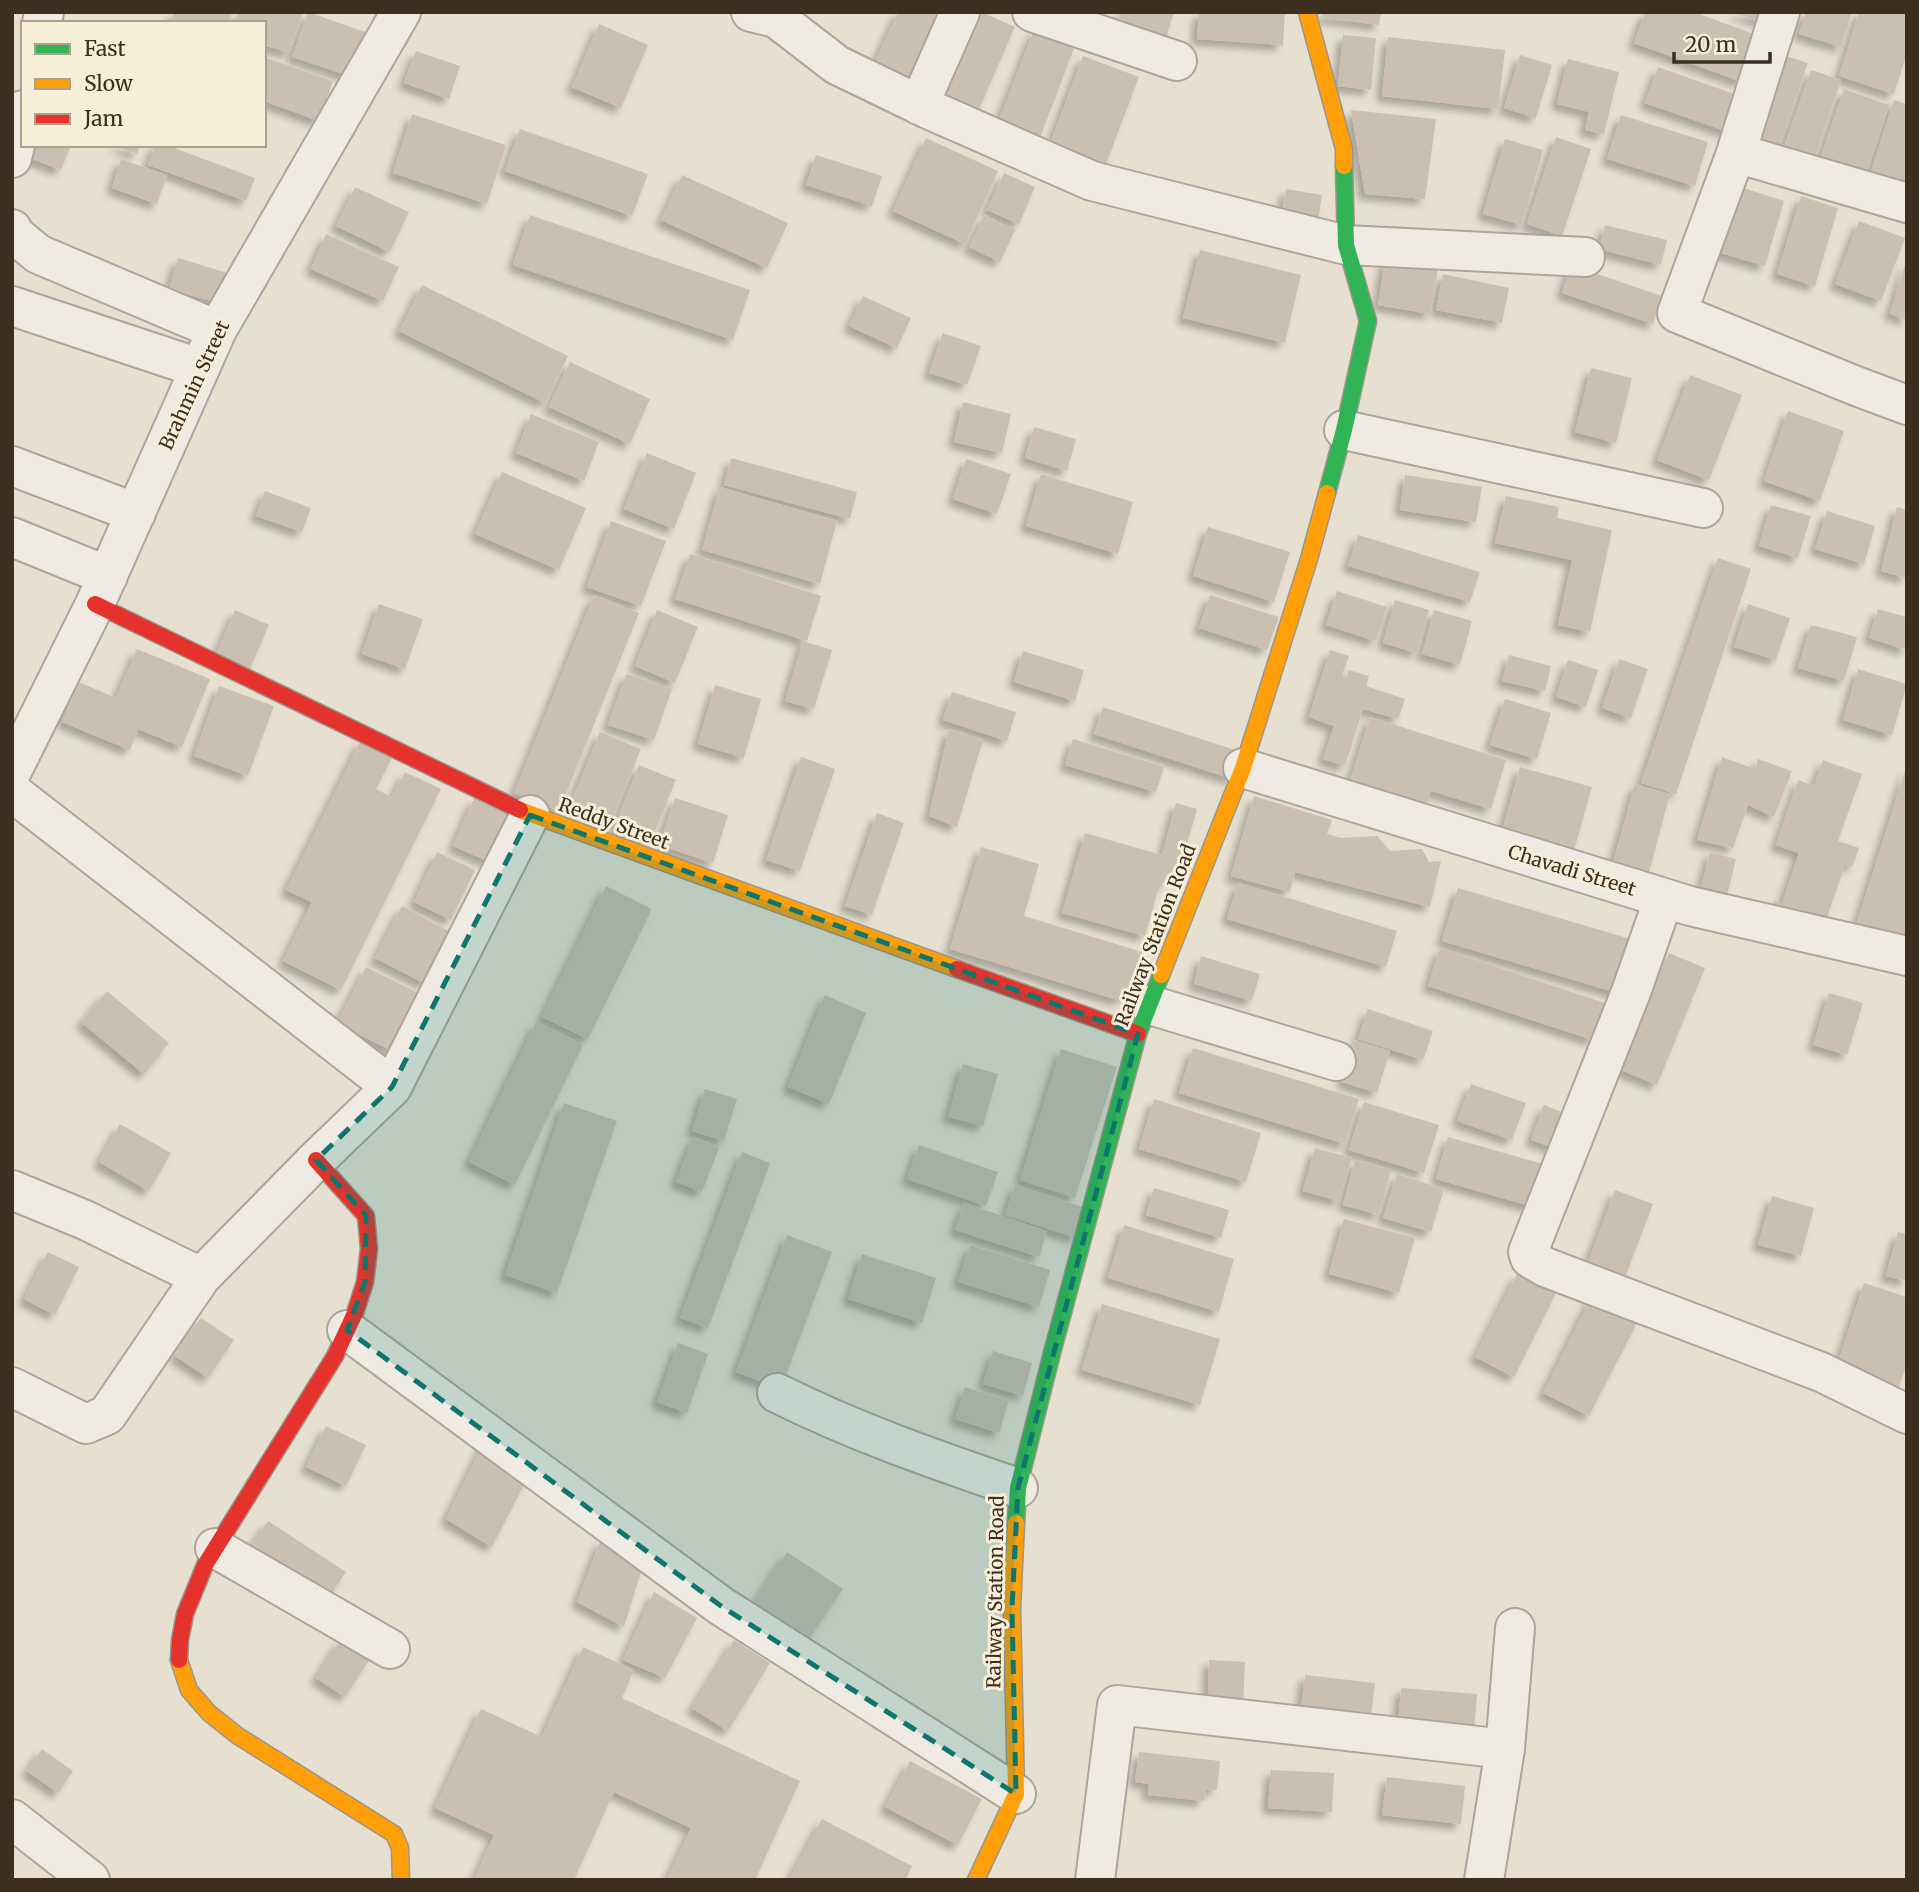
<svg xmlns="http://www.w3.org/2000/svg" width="1919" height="1892" font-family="Merriweather,serif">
<defs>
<filter id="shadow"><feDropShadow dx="-6" dy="6" stdDeviation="3.5" flood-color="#0004"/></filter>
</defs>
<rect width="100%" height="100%" fill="#e7e0d1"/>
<path fill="#cbbfb2" filter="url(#shadow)" d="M 174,12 L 232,12 L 229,23 L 185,23 L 172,18 Z
M 239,12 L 303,12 L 289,53 L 264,45 L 264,23 L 235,23 Z
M 308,12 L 368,33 L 353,77 L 292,57 Z
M 898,12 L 952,12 L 915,93 L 870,73 Z
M 975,12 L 982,12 L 1015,27 L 976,116 L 938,100 Z
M 1120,12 L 1174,12 L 1164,45 L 1115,30 Z
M 1199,12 L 1285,12 L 1283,45 L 1197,39 Z
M 1323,12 L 1381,12 L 1379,25 L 1322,17 Z
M 1645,12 L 1694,12 L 1759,36 L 1742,82 L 1634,43 Z
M 1733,12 L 1769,12 L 1766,23 Z
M 1806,12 L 1852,12 L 1841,47 L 1799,34 Z
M 1859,12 L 1907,12 L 1907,53 L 1894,94 L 1839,76 Z
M 599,24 L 648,45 L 621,108 L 572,87 Z
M 1034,30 L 1075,46 L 1038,143 L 996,128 Z
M 1343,35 L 1376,38 L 1371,90 L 1338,86 Z
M 1388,37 L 1505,50 L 1498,109 L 1382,96 Z
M 416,51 L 460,66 L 449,99 L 404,83 Z
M 1773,52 L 1808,63 L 1778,152 L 1744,140 Z
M 1520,55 L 1552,65 L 1536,118 L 1504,108 Z
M 1083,56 L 1139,77 L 1102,175 L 1046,155 Z
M 267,58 L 333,81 L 319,121 L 264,101 L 264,65 Z
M 1568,59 L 1619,72 L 1604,134 L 1585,130 L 1589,112 L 1557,104 Z
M 1658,67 L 1746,98 L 1734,134 L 1645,103 Z
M 1811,70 L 1841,80 L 1814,160 L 1783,150 Z
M 1844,89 L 1889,105 L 1863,182 L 1818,166 Z
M 1894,100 L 1907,104 L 1907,193 L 1868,181 Z
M 1351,110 L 1436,119 L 1425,199 L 1365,194 Z
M 412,114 L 506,145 L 487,204 L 393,173 Z
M 1621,115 L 1708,142 L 1695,186 L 1607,159 Z
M 520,129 L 648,174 L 632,216 L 505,171 Z
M 1556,137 L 1591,149 L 1562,236 L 1527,224 Z
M 926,138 L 998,171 L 965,244 L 893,211 Z
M 1505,139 L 1543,150 L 1522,225 L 1483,214 Z
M 23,145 L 71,145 L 61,170 L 16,153 Z
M 113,145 L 140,145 L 137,154 Z
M 155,145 L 166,145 L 255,178 L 246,201 L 148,165 Z
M 816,155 L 882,176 L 872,206 L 806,185 Z
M 121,159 L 167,175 L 157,204 L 112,188 Z
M 1004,173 L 1035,187 L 1019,224 L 987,210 Z
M 682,175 L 788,223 L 767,268 L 661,220 Z
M 1731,184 L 1784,201 L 1765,266 L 1711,250 Z
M 355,187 L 409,212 L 390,252 L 336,226 Z
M 1286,189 L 1322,195 L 1317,227 L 1280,221 Z
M 1801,196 L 1838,208 L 1815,286 L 1777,274 Z
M 530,215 L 750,290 L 733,340 L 513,265 Z
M 985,215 L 1015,230 L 1000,262 L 969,247 Z
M 1859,221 L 1905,238 L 1881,301 L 1835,284 Z
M 1605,225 L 1667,240 L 1661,265 L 1599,249 Z
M 326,234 L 399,267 L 383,301 L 311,269 Z
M 1200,250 L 1301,275 L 1285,343 L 1183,318 Z
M 178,258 L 231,274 L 222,304 L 169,289 Z
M 1385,260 L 1438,269 L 1430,314 L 1378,305 Z
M 1906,261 L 1907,262 L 1907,320 L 1890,314 Z
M 1571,265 L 1662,296 L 1653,324 L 1562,293 Z
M 1443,274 L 1509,288 L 1502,323 L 1436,310 Z
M 422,285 L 568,356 L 545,403 L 399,331 Z
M 863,296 L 911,318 L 897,348 L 849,326 Z
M 943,333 L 981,346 L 967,385 L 929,373 Z
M 570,362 L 650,399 L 630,444 L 549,407 Z
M 1591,368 L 1632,378 L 1616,443 L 1575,432 Z
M 1690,375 L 1742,395 L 1709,480 L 1657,460 Z
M 963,402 L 1011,414 L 1002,453 L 954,442 Z
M 1788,411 L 1844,431 L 1820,501 L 1764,481 Z
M 531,414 L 599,442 L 584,481 L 516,453 Z
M 1034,427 L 1076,439 L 1067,471 L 1025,458 Z
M 647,453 L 696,473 L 674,529 L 624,509 Z
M 731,458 L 857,492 L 850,519 L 724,485 Z
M 966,459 L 1011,474 L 997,514 L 953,499 Z
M 502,472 L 586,508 L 559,570 L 475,534 Z
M 1041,474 L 1133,502 L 1118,554 L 1026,526 Z
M 1405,475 L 1482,487 L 1476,522 L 1400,510 Z
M 720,487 L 837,521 L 820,584 L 702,550 Z
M 265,491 L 311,508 L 302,532 L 256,516 Z
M 1506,496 L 1559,507 L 1557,518 L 1612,530 L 1590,632 L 1558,625 L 1572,560 L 1495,543 Z
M 1771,505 L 1811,516 L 1798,558 L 1759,546 Z
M 1897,507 L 1907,510 L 1907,578 L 1881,571 Z
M 1827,511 L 1875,526 L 1864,564 L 1815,549 Z
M 611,521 L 666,541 L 641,606 L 587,587 Z
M 1208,527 L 1290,552 L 1274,602 L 1193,576 Z
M 1358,535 L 1480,572 L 1470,602 L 1348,566 Z
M 690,554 L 821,596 L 807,641 L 675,599 Z
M 1718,558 L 1751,569 L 1676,794 L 1641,783 Z
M 1337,591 L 1387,607 L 1376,641 L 1326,625 Z
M 594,595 L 639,613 L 559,811 L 514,793 Z
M 1210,595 L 1279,617 L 1267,650 L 1199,628 Z
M 1395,600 L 1429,610 L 1417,653 L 1383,643 Z
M 379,604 L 423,619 L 405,669 L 362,654 Z
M 1748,604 L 1790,618 L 1776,660 L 1734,647 Z
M 1878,609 L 1907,617 L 1907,650 L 1869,638 Z
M 235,610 L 269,625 L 249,671 L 215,657 Z
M 657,610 L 698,627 L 675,683 L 635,666 Z
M 1434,610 L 1472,621 L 1460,665 L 1422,654 Z
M 1811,625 L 1857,637 L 1844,681 L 1798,668 Z
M 803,641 L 832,650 L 814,709 L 785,701 Z
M 137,649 L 210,679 L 182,747 L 138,729 L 130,750 L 62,722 L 79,682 L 116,698 Z
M 1330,650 L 1349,656 L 1342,675 L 1347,677 L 1349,670 L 1369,676 L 1366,686 L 1405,699 L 1398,719 L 1363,709 L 1345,766 L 1323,759 L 1334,726 L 1309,717 Z
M 1023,651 L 1084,670 L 1075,701 L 1014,682 Z
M 1509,655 L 1551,666 L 1545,691 L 1502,681 Z
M 1619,659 L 1648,669 L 1631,718 L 1602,708 Z
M 1568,660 L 1598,670 L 1586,707 L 1556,697 Z
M 1858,669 L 1907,684 L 1892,735 L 1843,720 Z
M 626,674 L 672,689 L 654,740 L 608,725 Z
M 715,685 L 761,699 L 744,758 L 698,744 Z
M 219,686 L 274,706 L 248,776 L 194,756 Z
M 952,692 L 1016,712 L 1007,741 L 943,720 Z
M 1505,699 L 1551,713 L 1537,759 L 1490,745 Z
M 1103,707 L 1241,752 L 1232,779 L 1094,734 Z
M 1370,717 L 1506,760 L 1491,809 L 1431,791 L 1426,806 L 1350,781 Z
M 949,729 L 983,740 L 957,827 L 929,816 Z
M 600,732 L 641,749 L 611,822 L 570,805 Z
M 1073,739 L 1164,767 L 1156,792 L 1065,765 Z
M 361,740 L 393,756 L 376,789 L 392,797 L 405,772 L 441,789 L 341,990 L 283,961 L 312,902 L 286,890 Z
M 801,757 L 835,769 L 800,871 L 766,860 Z
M 1722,757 L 1755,769 L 1758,759 L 1792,771 L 1774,817 L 1748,805 L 1733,848 L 1697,840 Z
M 1823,760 L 1862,774 L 1838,841 L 1859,848 L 1852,867 L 1845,865 L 1823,929 L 1771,911 L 1774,901 L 1782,904 L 1799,853 L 1776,845 L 1798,780 L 1814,786 Z
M 639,765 L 676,780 L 650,843 L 614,828 Z
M 1520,767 L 1592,787 L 1573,854 L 1501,835 Z
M 1906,768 L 1907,768 L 1907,944 L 1855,929 Z
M 1635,784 L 1670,794 L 1647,880 L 1611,870 Z
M 1254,796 L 1332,820 L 1327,834 L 1341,838 L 1377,836 L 1390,851 L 1422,849 L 1429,862 L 1441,861 L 1430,907 L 1295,872 L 1290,892 L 1231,876 Z
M 474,798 L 515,815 L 492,863 L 453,846 Z
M 675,798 L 728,815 L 713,863 L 659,845 Z
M 1176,803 L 1197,809 L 1184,855 L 1158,890 L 1145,936 L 1062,913 L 1085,833 L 1162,855 Z
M 877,813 L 904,823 L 872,915 L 845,906 Z
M 981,847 L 1039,864 L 1024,916 L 1143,952 L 1132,990 L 1118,1000 L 950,949 Z
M 437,852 L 475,870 L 451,920 L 414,902 Z
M 1710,852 L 1736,859 L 1726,899 L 1700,892 Z
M 1238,883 L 1397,931 L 1386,967 L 1227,919 Z
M 606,886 L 652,909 L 588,1039 L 542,1017 Z
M 1458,888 L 1637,941 L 1621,994 L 1442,941 Z
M 402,906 L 452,933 L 426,984 L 375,958 Z
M 1440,948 L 1605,1003 L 1593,1040 L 1428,986 Z
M 1669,953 L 1705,968 L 1657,1085 L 1621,1070 Z
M 1201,956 L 1260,974 L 1252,1001 L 1194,984 Z
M 366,967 L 422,995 L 394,1052 L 337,1023 Z
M 107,991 L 169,1043 L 144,1074 L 81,1022 Z
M 1829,993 L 1863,1003 L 1847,1055 L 1813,1045 Z
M 825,995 L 866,1013 L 829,1104 L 788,1087 Z
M 1368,1009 L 1433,1031 L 1423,1060 L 1358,1039 Z
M 536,1022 L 583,1045 L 515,1185 L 469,1162 Z
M 1355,1040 L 1390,1051 L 1377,1093 L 1342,1082 Z
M 1193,1048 L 1359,1099 L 1345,1144 L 1179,1093 Z
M 1061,1049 L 1117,1067 L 1075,1198 L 1020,1180 Z
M 963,1064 L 998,1074 L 983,1126 L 948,1117 Z
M 1471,1084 L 1526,1103 L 1512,1140 L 1457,1121 Z
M 705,1089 L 737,1099 L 724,1141 L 692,1131 Z
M 1154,1099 L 1261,1133 L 1246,1182 L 1139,1149 Z
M 1364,1102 L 1439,1125 L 1424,1173 L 1349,1150 Z
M 564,1103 L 617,1121 L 557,1293 L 505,1275 Z
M 1544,1105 L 1572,1116 L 1560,1150 L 1531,1140 Z
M 120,1124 L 171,1153 L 149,1191 L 99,1162 Z
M 693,1137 L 719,1148 L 702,1192 L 676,1182 Z
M 1448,1137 L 1550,1166 L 1537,1208 L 1436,1179 Z
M 919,1145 L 998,1172 L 986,1206 L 907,1179 Z
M 1315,1148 L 1352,1158 L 1339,1201 L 1303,1191 Z
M 742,1152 L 770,1163 L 708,1328 L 680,1318 Z
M 1355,1160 L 1391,1170 L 1379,1215 L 1343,1205 Z
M 1397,1174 L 1444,1189 L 1431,1232 L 1383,1218 Z
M 1015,1185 L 1086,1208 L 1076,1238 L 1005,1215 Z
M 1154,1188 L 1229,1210 L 1221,1238 L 1146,1215 Z
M 1615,1190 L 1653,1204 L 1624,1280 L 1587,1265 Z
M 1772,1196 L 1814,1208 L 1801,1256 L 1758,1245 Z
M 964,1203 L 1047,1231 L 1039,1257 L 955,1230 Z
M 1344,1219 L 1415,1238 L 1399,1293 L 1329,1274 Z
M 1124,1225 L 1234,1259 L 1219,1312 L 1108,1278 Z
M 1898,1232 L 1907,1234 L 1907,1281 L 1886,1276 Z
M 787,1235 L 832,1252 L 781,1389 L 736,1372 Z
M 970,1245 L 1050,1270 L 1039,1307 L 958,1282 Z
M 48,1252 L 79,1267 L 55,1315 L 24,1299 Z
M 862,1254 L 936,1278 L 922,1323 L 848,1299 Z
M 1517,1274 L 1556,1293 L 1514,1377 L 1475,1357 Z
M 1864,1283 L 1907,1297 L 1907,1363 L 1896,1396 L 1834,1375 Z
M 1591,1297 L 1638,1321 L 1589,1416 L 1543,1393 Z
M 1102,1304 L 1220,1339 L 1200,1405 L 1082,1370 Z
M 201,1318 L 234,1340 L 208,1378 L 175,1356 Z
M 678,1343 L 708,1354 L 687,1413 L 657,1402 Z
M 993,1351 L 1032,1363 L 1023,1396 L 983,1384 Z
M 965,1387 L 1009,1401 L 999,1433 L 955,1419 Z
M 326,1426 L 366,1445 L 346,1486 L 306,1467 Z
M 486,1438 L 531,1471 L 492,1547 L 446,1519 Z
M 268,1521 L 346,1572 L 321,1609 L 243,1559 Z
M 601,1539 L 643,1565 L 624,1627 L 577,1602 Z
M 787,1552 L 843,1589 L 802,1650 L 747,1613 Z
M 654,1592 L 697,1618 L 665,1678 L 623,1660 Z
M 340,1640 L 370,1659 L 345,1697 L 316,1678 Z
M 734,1640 L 770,1663 L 728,1731 L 692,1708 Z
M 583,1647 L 634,1670 L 622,1698 L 800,1781 L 755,1880 L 667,1880 L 691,1828 L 614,1792 L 574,1880 L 474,1880 L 494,1835 L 435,1808 L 481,1709 L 542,1737 Z
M 1209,1660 L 1245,1662 L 1243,1706 L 1208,1704 Z
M 1305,1675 L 1375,1683 L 1370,1725 L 1300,1717 Z
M 1401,1688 L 1477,1694 L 1474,1731 L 1398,1725 Z
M 42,1749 L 73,1771 L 58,1793 L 27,1771 Z
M 1139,1752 L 1220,1761 L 1217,1790 L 1206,1789 L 1204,1801 L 1148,1795 L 1149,1784 L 1135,1782 Z
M 910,1761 L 982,1799 L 958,1845 L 885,1807 Z
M 1271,1770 L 1334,1773 L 1332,1812 L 1268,1808 Z
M 1387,1777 L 1465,1786 L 1461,1824 L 1382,1815 Z
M 822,1819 L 912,1866 L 905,1880 L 789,1880 Z"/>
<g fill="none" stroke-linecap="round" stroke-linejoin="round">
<g stroke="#ada599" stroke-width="42">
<path id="street" d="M 751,12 L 776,18 L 837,65 L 928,109 L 1092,181 L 1346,245 L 1585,257
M 1032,12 L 1177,61
M 1780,12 L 1736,153 L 1677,313 L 1856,386 L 1907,405
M 42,23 L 44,12
M 919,105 L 960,12
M 1736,153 L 1907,203
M 12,158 L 23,110
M 12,229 L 13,233 L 38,254 L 217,330
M 12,306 L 199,368
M 1344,430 L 1703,508
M 12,466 L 136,513
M 12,537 L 108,576
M 1243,768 L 1690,906 L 1907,956
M 12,771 L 95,604 L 217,330 L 401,12
M 12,792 L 392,1087
M 1664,898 L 1631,992 L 1528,1252 L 1530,1258 L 1545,1267 L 1821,1372 L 1907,1414
M 1150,1005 L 1336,1061
M 12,1190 L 85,1220 L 201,1277 L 107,1415 L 86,1424 L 12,1387
M 201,1277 L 316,1160 L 392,1087 L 530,815
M 347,1330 L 721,1606 L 1016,1794
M 777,1393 C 855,1432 936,1460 1018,1488
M 215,1548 L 390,1649
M 12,1819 L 90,1880
M 1095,1880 L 1117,1705 L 1505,1749
M 1484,1880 L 1505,1749 L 1515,1628"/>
</g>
<g stroke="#9c958a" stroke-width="19">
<path id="fast" d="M 1327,493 L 1344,430 L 1368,321 L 1346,245 L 1344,166
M 1016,1523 L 1018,1488 L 1052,1353 L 1138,1034 L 1161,975"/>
</g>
<g stroke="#9c958a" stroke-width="19">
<path id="slow" d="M 1307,12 L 1344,149 L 1344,166
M 520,810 L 957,969
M 1161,975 L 1243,768 L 1309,559 L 1327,493
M 179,1660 L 189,1690 L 209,1713 L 238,1736 L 394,1834 L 400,1848 L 401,1880
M 976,1880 L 1016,1794 L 1012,1608 L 1016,1523"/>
</g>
<g stroke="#9c958a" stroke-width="19">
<path id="jam" d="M 95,604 L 520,810
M 957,969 L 1138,1034
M 179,1660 L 180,1640 L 185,1614 L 205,1565 L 335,1356 L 355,1313 L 365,1282 L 369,1249 L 366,1216 L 316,1160"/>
</g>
<use href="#street" stroke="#efebe3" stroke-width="38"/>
<use href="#fast" stroke="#30b455" stroke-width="16"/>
<use href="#slow" stroke="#ff9f0a" stroke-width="16"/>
<use href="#jam" stroke="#e5322d" stroke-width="16"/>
</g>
<path fill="#0f766e" fill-opacity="0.2" stroke="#0f766e" stroke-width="5" stroke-dasharray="14 9" stroke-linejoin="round" d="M 530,815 L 1138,1034 L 1018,1488 L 1012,1608 L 1016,1794 L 721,1606 L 347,1330 L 365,1282 L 366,1216 L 316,1160 L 392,1087 Z"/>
<g text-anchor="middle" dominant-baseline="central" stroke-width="6" stroke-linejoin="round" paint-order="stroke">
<g font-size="19" fill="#3d2e20" stroke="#f7eed8">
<text transform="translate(194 385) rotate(-65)">Brahmin Street</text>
<text transform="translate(614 823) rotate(20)">Reddy Street</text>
<text transform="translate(1572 870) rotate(17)">Chavadi Street</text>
<text transform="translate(1155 935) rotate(-69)">Railway Station Road</text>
<text transform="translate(995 1592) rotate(-89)">Railway Station Road</text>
</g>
</g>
<rect width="1919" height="1892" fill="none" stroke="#3d2e20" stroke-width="28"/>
<rect x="21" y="21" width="245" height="126" fill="#f7eed8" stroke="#ada18e" stroke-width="2"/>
<rect x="35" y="44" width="35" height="10" fill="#30b455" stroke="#ada18e" stroke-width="2"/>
<text x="84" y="56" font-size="21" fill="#3d2e20">Fast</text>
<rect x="35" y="79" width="35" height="10" fill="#ff9f0a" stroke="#ada18e" stroke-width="2"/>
<text x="84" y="91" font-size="21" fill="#3d2e20">Slow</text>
<rect x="35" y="114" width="35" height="10" fill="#e5322d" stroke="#ada18e" stroke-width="2"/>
<text x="84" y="126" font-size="21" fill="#3d2e20">Jam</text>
<path d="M1674 52v10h96v-10" fill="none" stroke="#3d2e20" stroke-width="3.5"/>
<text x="1685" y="52" font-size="21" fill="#3d2e20" stroke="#f7eed8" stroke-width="5" paint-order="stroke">20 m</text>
</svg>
